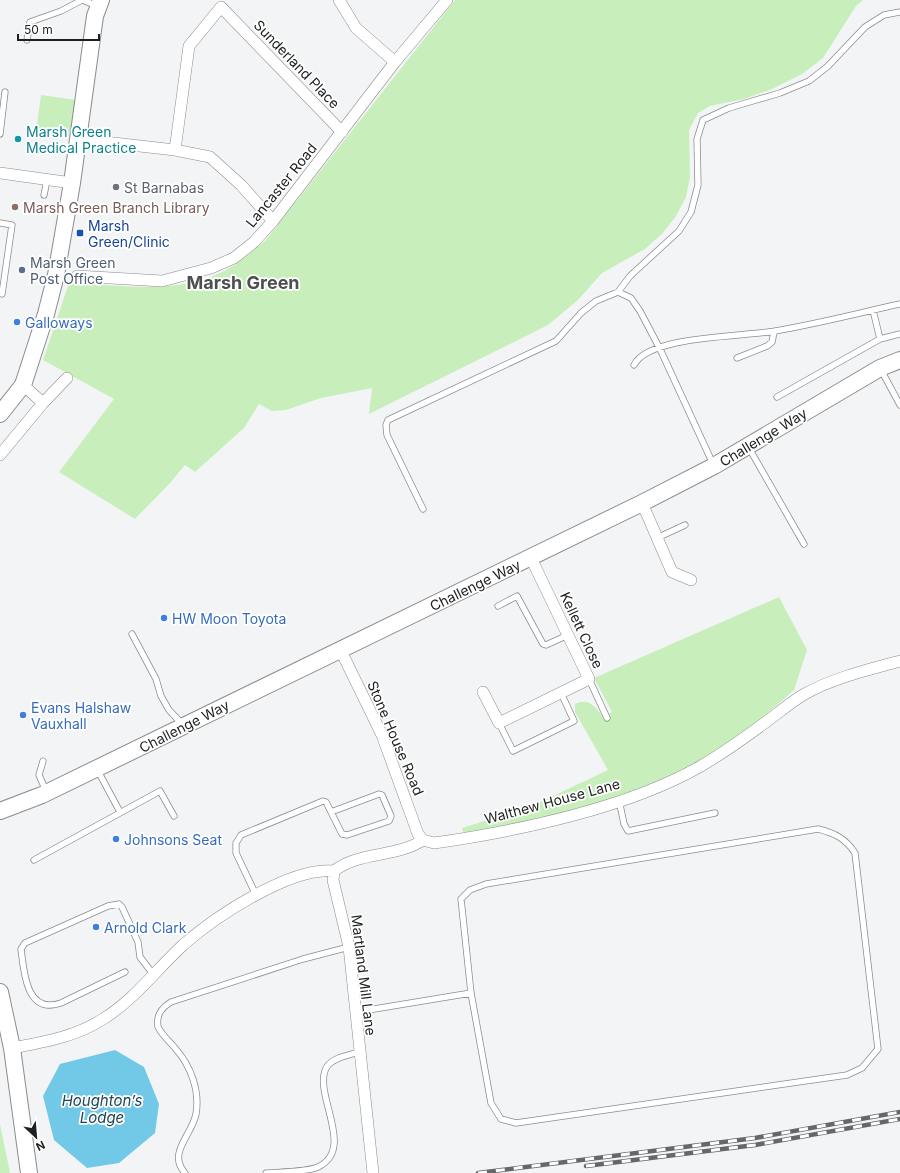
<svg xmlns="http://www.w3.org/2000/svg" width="900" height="1173" font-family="Inter,sans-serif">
<rect width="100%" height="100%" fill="#f3f4f6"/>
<path fill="#c8efbb" d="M 455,0 L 863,0 L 856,6 L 823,58 L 802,74 L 772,89 L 744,99 L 710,106 L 698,113 L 689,130 L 690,177 L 686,197 L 676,216 L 662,234 L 645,249 L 602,273 L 578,300 L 548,325 L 369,414 L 372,388 L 321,398 L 286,410 L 272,411 L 259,404 L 244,428 L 195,472 L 185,465 L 170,483 L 135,519 L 59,472 L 114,399 L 43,360 L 69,283 C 125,285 187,297 236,264 C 246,257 255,248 265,241 Z
M 41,95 L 76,100 L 69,136 L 36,132 Z
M 779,597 L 807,650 L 794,690 L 761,719 L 720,749 L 681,771 L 639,789 L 593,805 L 541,819 L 464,834 L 462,828 L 532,806 L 608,770 L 575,712 L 575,704 C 588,697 596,707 603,717 L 612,712 L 594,678 Z
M 0,1124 L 10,1173 L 0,1173 Z"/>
<path fill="#72c8e7" d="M 115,1050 L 144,1067 L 159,1104 L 155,1133 L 119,1163 L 87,1168 L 54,1140 L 43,1096 L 60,1064 Z"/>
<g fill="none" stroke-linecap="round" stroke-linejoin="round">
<g stroke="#8b8c8e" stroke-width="7">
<path id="lane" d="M 82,0 L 98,6
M 27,40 L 30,22 L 61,11 L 82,0
M 0,134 L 5,92
M 44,195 L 47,180
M 0,223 L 12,225 L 2,294
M 618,292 L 630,276 L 679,231 L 691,212 L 698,185 L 697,139 L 703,120 L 729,108 L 780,93 L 809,81 L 828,66 L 865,27 L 884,15 L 900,12
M 873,310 L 880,339
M 737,358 L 767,346 L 772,342 L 774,332
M 634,365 C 649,335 745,337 775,331 C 817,324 859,313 900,304
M 880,368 L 900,405
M 777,397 L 880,339 L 900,334
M 749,448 L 804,544
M 423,509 L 387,435 L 386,425 L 388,420 L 556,341 L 581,313 L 596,301 L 618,292 L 631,298 L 640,311 L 660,349 L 713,464
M 657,538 L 685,525
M 498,606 L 517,596 L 543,644 L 546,645 L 568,635
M 132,634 L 156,679 L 161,696 L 169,710 L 183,725
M 589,679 L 607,718
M 499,723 L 513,751 L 574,721 L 561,693
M 43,761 L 39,775 L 46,791
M 97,769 L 120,812
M 619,800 L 624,824 L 628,831 L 715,813
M 818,829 C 835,833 846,839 855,853 L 878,1049 L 862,1068 L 847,1075 L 516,1123 L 501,1119 L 491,1103 L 471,993 L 461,899 L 470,890 L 486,884 Z
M 34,860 L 160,791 L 174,816
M 256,895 L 236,853 L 236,843 L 241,835 L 323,801 L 326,802 L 342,834 L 347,835 L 389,821 L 391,816 L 382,795 L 379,794 L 331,812
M 125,972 L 61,1003 C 26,1015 24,972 21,949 L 25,943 L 108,906 L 119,904 L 122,907 L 138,942 L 140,957 L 153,974
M 356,1012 L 471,993
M 185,1173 C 167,1153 192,1135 196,1114 C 200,1091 191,1066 175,1048 C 169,1041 162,1035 158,1027 C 156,1015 161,1008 171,1002 L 303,959 L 349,947
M 266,1173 C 278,1172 308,1172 318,1167 C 358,1148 309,1090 328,1065 C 335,1057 349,1055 359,1052"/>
</g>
<g stroke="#8b8c8e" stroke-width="12">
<path id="street" d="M 339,0 L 356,28 L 395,62
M 78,139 L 175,150 L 210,157 L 241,185 L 273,221
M 175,150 L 189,46 L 221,7 L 342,132
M 0,173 L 72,183
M 77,276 L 162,281 L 211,268 L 234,258 L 254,242 L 273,221 L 395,62 L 447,0
M 43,403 L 67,378
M 0,455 L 43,403 L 23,385
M 642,503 L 672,572 L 691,580
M 340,649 L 382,735 L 418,834 L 423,840
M 483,692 L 499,723 L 589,679 L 531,558
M 423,840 L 434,843 C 518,831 628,808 701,766 C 727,751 750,734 774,716 C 783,709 793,701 803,695 C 830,679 870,669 900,661
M 334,871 L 333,880 L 349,947 L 373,1173
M 334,871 C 359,851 396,858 423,840
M 12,1048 C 44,1042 75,1037 103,1019 C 134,1000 156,970 183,945 C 215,917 291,866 334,871"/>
</g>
<g stroke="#8b8c8e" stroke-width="18">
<path id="secondary" d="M 0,414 L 23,385 L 46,314 L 56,275 L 72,183 L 95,16 L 101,0
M 0,811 L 42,795 L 642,503 L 714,466 L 880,368 L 900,360
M 0,992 L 12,1048 L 29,1173"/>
</g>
<use href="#lane" stroke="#fff" stroke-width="5.5"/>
<use href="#street" stroke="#fff" stroke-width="11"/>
<use href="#secondary" stroke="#fff" stroke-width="16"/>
<g stroke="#666768" stroke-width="4.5">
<path id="rail" d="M 586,1166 L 755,1145 L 900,1119
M 478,1173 L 755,1138 L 900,1112"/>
</g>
<use href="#rail" stroke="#fff" stroke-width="3" stroke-dasharray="9" stroke-linecap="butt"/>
</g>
<circle fill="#0f9aa8" stroke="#fff" stroke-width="1.5" cx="18" cy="139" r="4"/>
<circle fill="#6b7280" stroke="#fff" stroke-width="1.5" cx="116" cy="187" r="4"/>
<circle fill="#8d6e63" stroke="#fff" stroke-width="1.5" cx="15" cy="207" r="4"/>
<rect fill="#1a4fb4" stroke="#fff" stroke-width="1.5" x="76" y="229" width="8" height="8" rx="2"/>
<circle fill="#5c6f8a" stroke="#fff" stroke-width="1.5" cx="22" cy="270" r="4"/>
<g fill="#3f7fe0" stroke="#fff" stroke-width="1.5">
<circle cx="17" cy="322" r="4"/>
<circle cx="164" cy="618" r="4"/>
<circle cx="23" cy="715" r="4"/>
<circle cx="116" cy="839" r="4"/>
<circle cx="96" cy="927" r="4"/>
</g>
<g text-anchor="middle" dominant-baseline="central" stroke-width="3.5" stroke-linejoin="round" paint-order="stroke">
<g font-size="14" fill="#1e1f1f" stroke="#fff">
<text transform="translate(297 64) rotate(46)">Sunderland Place</text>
<text transform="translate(281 185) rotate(-51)">Lancaster Road</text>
<text transform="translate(763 437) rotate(-31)">Challenge Way</text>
<text transform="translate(475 585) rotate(-26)">Challenge Way</text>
<text transform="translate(582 630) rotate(65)">Kellett Close</text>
<text transform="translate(184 726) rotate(-27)">Challenge Way</text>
<text transform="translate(396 738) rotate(67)">Stone House Road</text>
<text transform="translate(552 801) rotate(-15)">Walthew House Lane</text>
<text transform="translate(364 975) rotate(83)">Martland Mill Lane</text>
</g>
<g font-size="14" fill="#0d838f" stroke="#fff" text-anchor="start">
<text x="26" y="131">Marsh Green<tspan x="26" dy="16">Medical Practice</tspan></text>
</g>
<g font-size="14" fill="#5b616d" stroke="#fff" text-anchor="start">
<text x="124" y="187">St Barnabas</text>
</g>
<g font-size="14" fill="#785e54" stroke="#fff" text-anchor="start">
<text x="23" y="207">Marsh Green Branch Library</text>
</g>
<g font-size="14" fill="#164399" stroke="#fff" text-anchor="start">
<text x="88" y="225">Marsh<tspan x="88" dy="16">Green/Clinic</tspan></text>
</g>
<g font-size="14" fill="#4e5e75" stroke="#fff" text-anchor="start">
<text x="30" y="262">Marsh Green<tspan x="30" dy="16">Post Office</tspan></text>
</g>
<g font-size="14" fill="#366cbe" stroke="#fff" text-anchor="start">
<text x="25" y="322">Galloways</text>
<text x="172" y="618">HW Moon Toyota</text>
<text x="31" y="707">Evans Halshaw<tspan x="31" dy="16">Vauxhall</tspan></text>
<text x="124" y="839">Johnsons Seat</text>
<text x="104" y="927">Arnold Clark</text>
</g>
<g font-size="15" font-style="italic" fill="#1f4653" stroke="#fff">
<text x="102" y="1100">Houghton’s<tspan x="102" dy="17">Lodge</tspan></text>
</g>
<g font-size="18" font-weight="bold" fill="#4e4f50" stroke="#fff">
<text x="243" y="282">Marsh Green</text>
</g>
</g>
<g transform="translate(36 1137) rotate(154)" stroke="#ffffff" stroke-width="3" paint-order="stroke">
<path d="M0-3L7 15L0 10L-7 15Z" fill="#1e1f1f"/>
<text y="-6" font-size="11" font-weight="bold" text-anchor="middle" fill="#1e1f1f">N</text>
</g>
<path d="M18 34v6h81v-6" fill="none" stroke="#1e1f1f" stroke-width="2"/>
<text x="24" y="34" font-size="12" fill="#1e1f1f" stroke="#ffffff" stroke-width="3" paint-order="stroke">50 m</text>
</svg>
